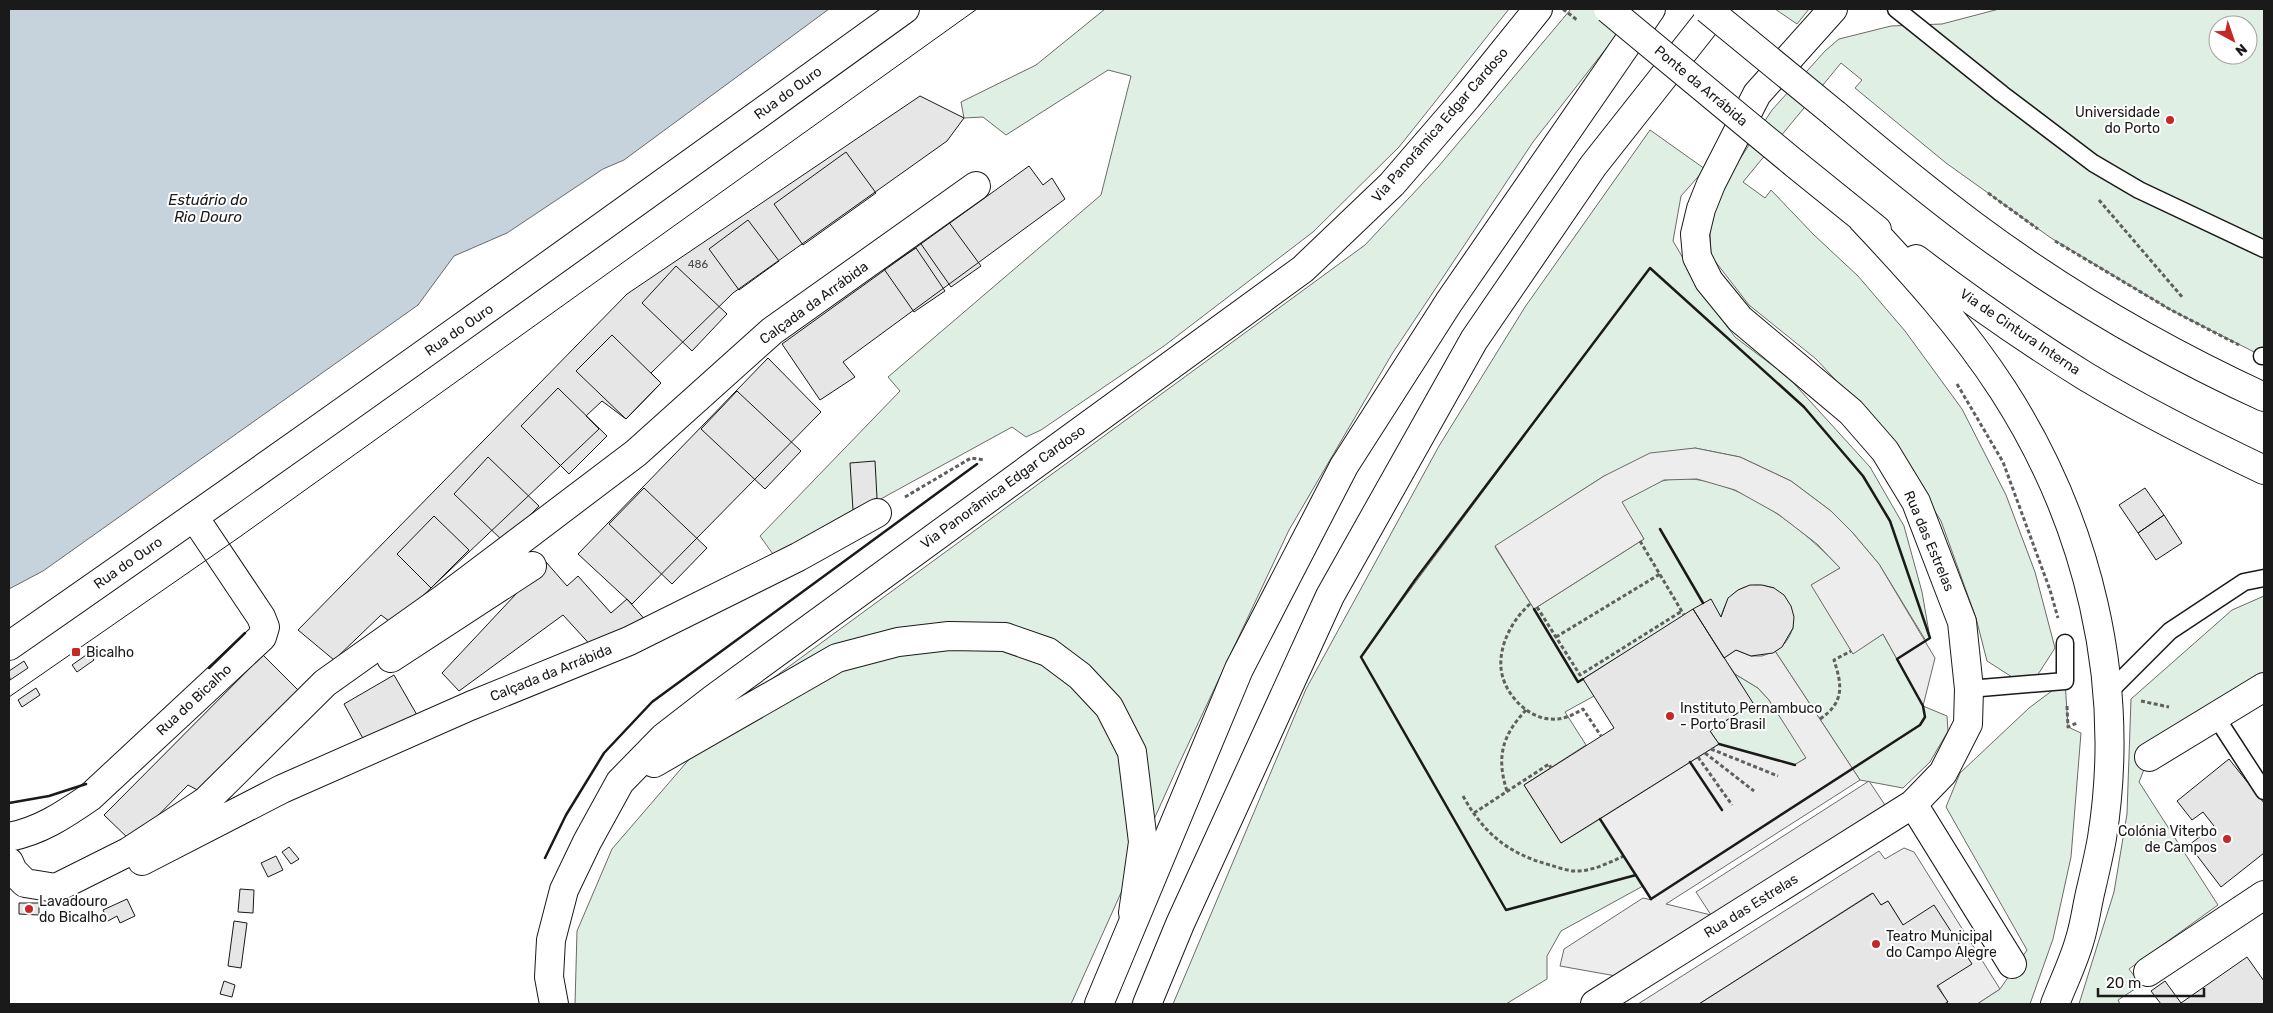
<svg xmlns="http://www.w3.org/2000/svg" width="2273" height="1013" font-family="Rubik,sans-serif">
<rect width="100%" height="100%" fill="#fff"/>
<path fill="#e0efe3" stroke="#6a6a6a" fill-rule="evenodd" d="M 1105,9 L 1509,9 L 1399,147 L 1313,232 L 1164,346 L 1041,430 L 1026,437 L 1012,427 L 775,557 L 760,536 L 900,391 L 888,377 L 1101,195 L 1131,76 L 1108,70 L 1006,135 L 983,117 L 964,118 L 961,102 L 1036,65 Z
M 1571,9 L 1637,9 L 1533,142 L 1392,354 L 1289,530 L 1178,766 L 1071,1004 L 575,1004 L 577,931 L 612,849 L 735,706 L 1365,245 L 1438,167 Z
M 1775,9 L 1809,9 L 1797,24 Z
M 1999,9 L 2264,9 L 2264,357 L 2171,310 L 2051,238 L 1946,163 L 1855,88 L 1862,80 L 1841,63 L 1743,182 L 1765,198 L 1771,190 L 1814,235 L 1858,276 L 1905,331 L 1962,409 L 2006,495 L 2035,572 L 2055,648 L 2035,679 L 2012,677 L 1987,661 L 1976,618 L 1941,521 L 1888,436 L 1816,359 L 1749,305 L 1711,256 L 1709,210 L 1730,174 L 1772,110 L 1825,51 L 1839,39 L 1891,26 L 1942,24 ZM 2218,25 L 2248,25 L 2248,55 L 2218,55 Z
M 1650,130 L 1705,169 L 1681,196 L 1673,241 L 1708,301 L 1735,337 L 1789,378 L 1870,467 L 1904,526 L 1922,592 L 1930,638 L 1926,641 L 1879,564 L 1852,532 L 1831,511 L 1791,481 L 1740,457 L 1695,448 L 1604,476 L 1495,547 L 1534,609 L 1644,539 L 1621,502 C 1633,496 1653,482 1666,480 C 1728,469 1800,525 1840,568 L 1812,585 L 1853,653 L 1883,634 L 1923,706 L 1947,716 L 1948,731 L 1930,762 L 1903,788 L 1860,780 L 1775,651 C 1785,646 1789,638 1793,628 L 1774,588 C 1748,580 1728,589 1721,617 L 1710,600 L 1584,678 L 1594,696 L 1565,712 L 1586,745 L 1524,785 L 1561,843 L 1600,819 L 1643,886 L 1561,931 L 1547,956 L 1547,979 L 1506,1004 L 1173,1004 L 1306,689 L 1439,446 L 1525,307 ZM 1581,360 L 1377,634 L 1415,580 Z
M 2264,596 L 2264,687 L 2149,757 L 2139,782 L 2218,905 L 2129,969 L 2141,985 L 2118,1000 L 2120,1004 L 2079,1004 L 2114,892 L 2127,814 L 2131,699 L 2232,610 Z
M 1735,674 L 1758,688 L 1769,700 L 1807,757 L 1795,765 L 1719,744 L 1710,731 L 1752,704 Z
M 2065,681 L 2068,727 L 2081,733 L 2071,857 L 2053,939 L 2030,1004 L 1977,1004 L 2000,989 L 2027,950 L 1946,807 L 1960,773 L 2029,708 Z"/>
<path fill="#ededed" stroke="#6a6a6a" d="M 1695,448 L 1740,457 L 1791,481 L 1831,511 L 1852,532 L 1879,564 L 1935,658 L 1923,706 L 1883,634 L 1853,654 L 1811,585 L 1840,568 L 1817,544 L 1778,514 L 1735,490 L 1697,479 L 1664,480 L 1622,502 L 1644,539 L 1534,609 L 1495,546 L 1604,476 L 1650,453 Z
M 1736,650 L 1751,656 L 1762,656 L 1775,651 L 1860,780 L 1666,904 L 1711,915 L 1696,892 L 1869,781 L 1885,805 L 1616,976 L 1560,966 L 1564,949 L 1643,898 L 1652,900 L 1600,819 L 1719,744 L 1794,765 L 1806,758 L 1769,700 L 1758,688 L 1735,674 L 1724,658 Z
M 1904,848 L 1914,852 L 2000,989 L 1977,1004 L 1944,1004 L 1947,1001 L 1903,925 L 1888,901 L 1881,905 L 1872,893 L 1699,1004 L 1638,1004 L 1879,851 L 1885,859 Z"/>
<path fill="#c6d2dc" stroke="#6a6a6a" d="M 9,9 L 829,9 L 624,160 L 603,169 L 507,233 L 454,256 L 418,305 L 43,571 L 9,589 Z"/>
<path fill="#e6e6e6" stroke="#1a1a1a" d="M 920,96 L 964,118 L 947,141 L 733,293 L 651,373 L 661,383 L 626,419 L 602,401 L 586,416 L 599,429 L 393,624 L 381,615 L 334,660 L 298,630 L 627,294 Z
M 846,152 L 876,193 L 803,245 L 774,204 Z
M 1029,166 L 1043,185 L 1052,178 L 1065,199 L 843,362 L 855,377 L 820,400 L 782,344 Z
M 748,220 L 779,261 L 739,290 L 709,249 Z
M 948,221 L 981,266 L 951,287 L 919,241 Z
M 916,248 L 945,291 L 914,312 L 884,269 Z
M 676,266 L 727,314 L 692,351 L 642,303 Z
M 612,335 L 661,383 L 626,419 L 576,371 Z
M 768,358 L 821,412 L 632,604 L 578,554 Z
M 558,388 L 607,436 L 569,474 L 521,426 Z
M 737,391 L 801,451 L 765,489 L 701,429 Z
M 488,457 L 539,506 L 504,542 L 454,494 Z
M 875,461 L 877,498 L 853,510 L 850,463 Z
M 644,488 L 707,548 L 672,584 L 609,524 Z
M 2145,488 L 2164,515 L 2138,533 L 2119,505 Z
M 2164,515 L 2182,543 L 2156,560 L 2138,533 Z
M 434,516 L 469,550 L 431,588 L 397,554 Z
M 546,562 L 567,586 L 578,576 L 611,613 L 627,599 L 647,622 L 595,650 L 563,615 L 459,691 L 442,673 Z
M 1750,585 L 1762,585 L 1774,588 L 1784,595 L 1791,606 L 1794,617 L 1793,628 L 1782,647 L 1773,653 L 1751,656 L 1736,650 L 1724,658 L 1693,609 L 1711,599 L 1721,617 L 1728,598 L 1738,590 Z
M 1693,609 L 1753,703 L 1710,731 L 1719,744 L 1561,843 L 1524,785 L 1614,728 L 1583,679 Z
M 89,653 L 94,660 L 77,672 L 72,665 Z
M 263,655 L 301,693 L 203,793 L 188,785 L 132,842 L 104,815 Z
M 24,661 L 28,668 L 10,680 L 9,671 Z
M 394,675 L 417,715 L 366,744 L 344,704 Z
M 36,688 L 40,695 L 22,707 L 18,700 Z
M 2229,759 L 2264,803 L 2264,853 L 2221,887 L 2189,845 L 2214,826 L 2203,812 L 2192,820 L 2177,801 Z
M 289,847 L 299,859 L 291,864 L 282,852 Z
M 276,856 L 283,870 L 268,877 L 261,863 Z
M 240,889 L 254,890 L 253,913 L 238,912 Z
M 1873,893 L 1881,905 L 1888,901 L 1903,925 L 1934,905 L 1972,964 L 1937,986 L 1948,1002 L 1944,1004 L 1699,1004 Z
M 127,899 L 135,916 L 120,923 L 117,916 L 108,921 L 103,910 Z
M 19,903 L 39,903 L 39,915 L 19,914 Z
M 234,921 L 247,923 L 241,968 L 228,966 Z
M 2247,957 L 2264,981 L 2264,1004 L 2161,1004 L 2151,991 L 2165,981 L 2181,1003 Z
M 224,981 L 235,985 L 232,997 L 220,994 Z"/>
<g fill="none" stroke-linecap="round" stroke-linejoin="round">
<g stroke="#1a1a1a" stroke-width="19">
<path id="lane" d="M 1896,9 L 2002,94 L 2093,163 L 2139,190 L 2264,249
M 2262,356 L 2264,356
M 1969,689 L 2065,681 L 2065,643
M 2108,693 L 2170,631 L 2244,582 L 2264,578
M 2216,717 L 2264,791"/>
</g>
<g stroke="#1a1a1a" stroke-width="30">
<path id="street" d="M 391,658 L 532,566
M 2149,757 L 2264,687
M 654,763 L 837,658 L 898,642 L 949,636 L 1005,637 L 1048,652 L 1080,676 L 1109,707 L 1132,752 L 1143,842 L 1133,913
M 1913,804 L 2012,964
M 9,837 C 40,831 64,815 90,797 L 262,637 L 265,627 L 261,617 L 194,517
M 142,861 L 282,789 L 470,706 L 629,641 L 798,557 L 877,513
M 9,862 L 13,871 L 25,883 L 56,888 L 128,852 L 206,801 L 325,683 L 443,599 L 636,453 L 772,331 L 976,186
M 2148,972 L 2264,895
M 554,1004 L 549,977 L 551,940 L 564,890 L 587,842 L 620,782 L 664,737 L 713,699 L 1303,269 L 1392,184 L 1467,97 L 1538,9
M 1595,1004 L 1913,804 L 1943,773 L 1968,724 L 1969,689 L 1962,622 L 1916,502 L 1885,451 L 1851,412 L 1740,319 L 1709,281 L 1697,257 L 1695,234 L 1701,209 L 1711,184 L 1757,94 L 1833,9"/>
</g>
<g stroke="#1a1a1a" stroke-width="30">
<path id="primary" d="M 9,646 C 310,437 608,223 905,9"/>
</g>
<g stroke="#1a1a1a" stroke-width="30">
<path id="highway" d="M 1835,114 C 1880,152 1926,190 1974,226 C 2064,293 2162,350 2264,397
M 1794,163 L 1877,230
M 1862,219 C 1913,273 1962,327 2003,390 C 2088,522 2127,681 2102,838 C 2099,855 2095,872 2091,889 C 2087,905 2085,923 2080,939 C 2074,961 2063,983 2055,1004
M 1916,259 C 1970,300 2027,340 2085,376 C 2143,411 2203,441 2264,470
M 1099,1004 L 1239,669 L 1344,466 L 1449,302 L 1651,9
M 1147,1004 L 1180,924 L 1330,596 L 1474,340 L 1593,166 L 1717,9"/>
</g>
<path stroke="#5f5f5f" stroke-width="3" stroke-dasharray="4 2.5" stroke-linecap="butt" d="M 1988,193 L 2038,229
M 2099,200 L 2183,298
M 2055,241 L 2171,310 L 2239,345
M 1957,384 L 2003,462 L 2050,590 L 2058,618
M 905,497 L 971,458 L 985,460
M 1640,541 L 1684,615
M 1530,604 C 1513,619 1499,644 1501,668 C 1503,692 1526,718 1551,719 C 1563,720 1573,715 1583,709 L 1601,736
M 1537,607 L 1580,675 L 1682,611
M 1556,637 L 1660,574
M 2141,701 L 2169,707
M 2067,706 L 2068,727 L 2077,723
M 1820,719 C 1845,702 1842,685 1834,660 L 1851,651
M 1711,749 L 1778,776
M 1705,753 L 1754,791
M 1698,757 L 1732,805
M 1507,791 C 1496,757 1502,735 1527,709
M 1463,796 C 1484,834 1509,854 1550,865 C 1557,867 1565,870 1573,871 C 1591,872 1608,863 1624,856
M 1474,813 L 1549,764 L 1551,768"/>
<use href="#lane" stroke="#fff" stroke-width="16"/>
<use href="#street" stroke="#fff" stroke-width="28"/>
<use href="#primary" stroke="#fff" stroke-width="28"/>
<use href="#highway" stroke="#fff" stroke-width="28"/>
<path stroke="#1a1a1a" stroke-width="1" d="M 9,697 L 241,536 L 977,9"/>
<g stroke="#1a1a1a" stroke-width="30" stroke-linecap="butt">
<path id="highway-bridge" d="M 1608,9 L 1794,163
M 1707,9 L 1835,114"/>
</g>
<path stroke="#5f5f5f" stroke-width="3" stroke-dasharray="4 2.5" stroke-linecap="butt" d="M 1563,9 L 1577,20"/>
<use href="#highway-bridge" stroke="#fff" stroke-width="28"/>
<path stroke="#1a1a1a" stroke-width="2.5" d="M 1660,529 L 1703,603
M 1534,609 L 1578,682 L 1583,679
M 209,668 L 245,633
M 1719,744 L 1795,765
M 1690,762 L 1722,810
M 9,803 L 49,796 L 86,784
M 1600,819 L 1651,899 L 1920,725 L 1925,717 L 1923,706 L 1897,659 L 1930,638 L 1890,521 L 1863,476 L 1804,407 L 1650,268 L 1415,580 L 1361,657 L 1506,910 L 1636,875
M 545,858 L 566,815 L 604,753 L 652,702 L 977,464"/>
</g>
<g fill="#c62828" stroke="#fff" stroke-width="2">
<circle cx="2170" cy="120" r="5"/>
<rect x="71" y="647" width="10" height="10" rx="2.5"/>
<circle cx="1670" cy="716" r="5"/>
<circle cx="2227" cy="839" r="5"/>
<circle cx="29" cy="909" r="5"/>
<circle cx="1876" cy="944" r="5"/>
</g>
<g text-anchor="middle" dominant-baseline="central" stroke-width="4" stroke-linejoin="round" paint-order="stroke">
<g font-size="11" fill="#4d4d4d">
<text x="698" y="264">486</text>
</g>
<g font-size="14" fill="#1a1a1a" stroke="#fff">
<text transform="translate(1701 86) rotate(40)">Ponte da Arrábida</text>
<text transform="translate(788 93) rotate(-36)">Rua do Ouro</text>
<text transform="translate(1440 125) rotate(-49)">Via Panorâmica Edgar Cardoso</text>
<text transform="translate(814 303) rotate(-36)">Calçada da Arrábida</text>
<text transform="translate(459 330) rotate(-35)">Rua do Ouro</text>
<text transform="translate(2020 332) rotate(34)">Via de Cintura Interna</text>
<text transform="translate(1003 487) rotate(-36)">Via Panorâmica Edgar Cardoso</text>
<text transform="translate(1929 541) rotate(67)">Rua das Estrelas</text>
<text transform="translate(128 563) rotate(-35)">Rua do Ouro</text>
<text transform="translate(551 673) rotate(-22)">Calçada da Arrábida</text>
<text transform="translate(194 700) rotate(-43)">Rua do Bicalho</text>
<text transform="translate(1751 906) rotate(-32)">Rua das Estrelas</text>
</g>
<g font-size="14" fill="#1a1a1a" stroke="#fff" text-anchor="start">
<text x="2160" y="112" text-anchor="end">Universidade<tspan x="2160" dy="16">do Porto</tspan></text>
<text x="86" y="652">Bicalho</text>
<text x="1680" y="708">Instituto Pernambuco<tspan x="1680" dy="16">- Porto Brasil</tspan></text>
<text x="2217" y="831" text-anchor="end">Colónia Viterbo<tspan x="2217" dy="16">de Campos</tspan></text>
<text x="39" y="901">Lavadouro<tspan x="39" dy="16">do Bicalho</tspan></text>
<text x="1886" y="936">Teatro Municipal<tspan x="1886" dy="16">do Campo Alegre</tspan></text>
</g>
<g font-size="15" font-style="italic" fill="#1a1a1a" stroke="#fff">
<text x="208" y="200">Estuário do<tspan x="208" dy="17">Rio Douro</tspan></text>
</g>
</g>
<rect width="2273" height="1013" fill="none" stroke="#1a1a1a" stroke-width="20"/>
<g transform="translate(2233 40) rotate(140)"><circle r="24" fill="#ffffff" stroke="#a3a3a3"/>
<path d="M0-4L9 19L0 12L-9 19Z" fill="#c62828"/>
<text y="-8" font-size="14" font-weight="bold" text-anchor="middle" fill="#1a1a1a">N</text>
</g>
<path d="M2098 988v8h106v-8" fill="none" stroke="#1a1a1a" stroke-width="2.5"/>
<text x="2106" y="988" font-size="15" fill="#1a1a1a" stroke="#ffffff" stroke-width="4" paint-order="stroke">20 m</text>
</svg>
